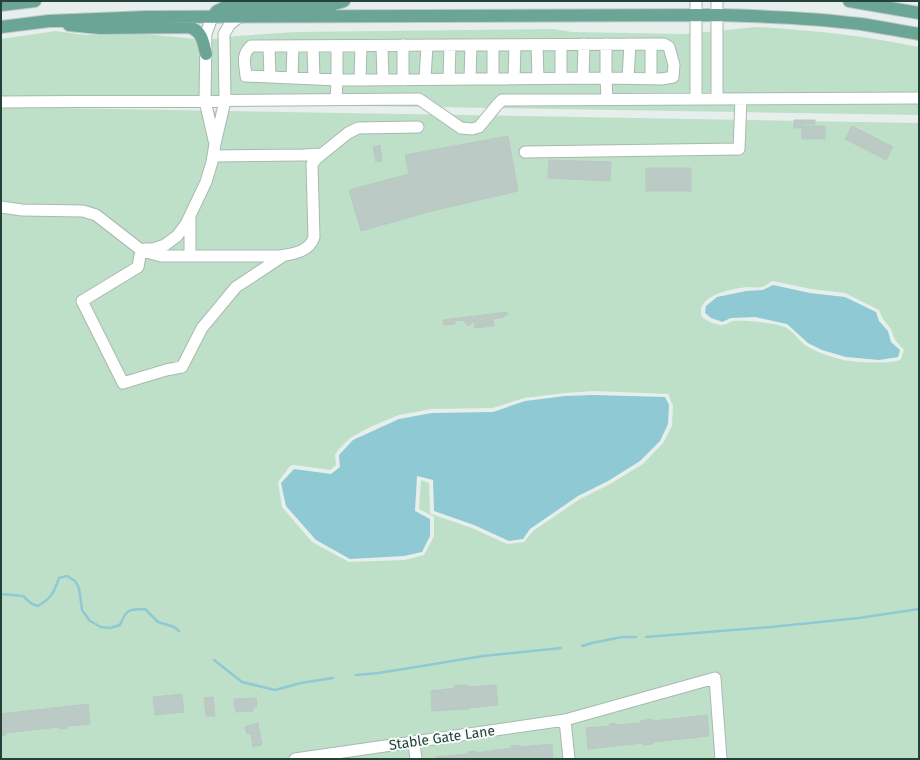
<svg xmlns="http://www.w3.org/2000/svg" width="920" height="760" font-family="'Fira Sans',sans-serif">
<rect width="100%" height="100%" fill="#e6efeb"/>
<path fill="#bfe0c8" fill-rule="evenodd" d="M 756,27 C 812,30 864,36 919,47 L 919,115 L 1,100 L 1,39 L 56,31 L 85,35 L 133,33 L 197,39 L 202,58 L 211,57 L 208,40 L 236,36 L 296,32 L 553,29 L 572,32 L 686,34 Z
M 1,107 L 919,123 L 919,759 L 1,759 ZM 773,281 L 811,289 L 845,293 L 879,310 L 883,319 L 891,329 L 895,340 L 904,350 C 903,353 902,357 901,359 C 894,365 853,362 843,360 C 831,357 819,353 808,347 C 800,342 794,332 785,327 C 776,323 744,320 733,321 C 729,322 726,325 722,325 C 715,325 707,321 702,317 C 694,296 731,289 746,287 C 751,287 757,288 762,287 C 766,286 769,282 773,281 ZM 594,391 L 668,394 L 673,406 L 672,426 L 663,443 L 643,464 L 610,484 L 580,499 L 533,531 L 524,542 L 507,544 L 472,528 L 431,514 L 430,511 L 429,483 L 421,480 L 419,509 L 434,517 L 434,536 L 424,555 L 405,560 L 349,562 L 312,542 L 282,507 L 278,482 L 290,466 L 294,465 L 330,470 L 336,465 L 335,455 L 338,450 L 350,438 L 370,427 L 399,415 L 432,409 L 493,408 L 524,398 L 565,393 Z"/>
<path fill="#8ec9d4" d="M 773,285 L 810,293 L 845,297 L 876,312 L 879,321 L 888,331 L 891,342 L 900,350 L 898,357 L 879,360 L 846,357 L 822,350 L 808,343 L 787,324 L 755,317 L 731,318 L 722,322 L 720,321 L 711,318 L 705,313 L 706,306 L 717,297 L 746,291 L 763,290 Z
M 593,395 L 665,397 L 669,405 L 668,424 L 660,441 L 640,461 L 608,481 L 578,496 L 530,529 L 523,539 L 509,541 L 474,525 L 434,511 L 433,480 L 417,476 L 415,511 L 430,519 L 430,536 L 422,552 L 404,556 L 350,559 L 316,540 L 286,506 L 281,483 L 294,469 L 331,474 L 340,467 L 339,455 L 353,440 L 399,419 L 432,413 L 493,412 L 525,401 L 565,396 Z"/>
<g fill="none" stroke-linecap="round" stroke-linejoin="round">
<path stroke="#8ec9d4" stroke-width="2.5" d="M 1,594 L 23,596 L 32,604 L 38,606 C 52,598 54,592 59,578 L 67,576 L 75,581 L 79,588 L 82,610 L 90,621 L 101,627 L 110,628 L 120,625 C 126,609 129,609 145,609 L 158,622 L 174,627 L 179,631
M 646,637 L 771,627 L 859,618 L 919,609
M 582,646 L 592,643 L 622,637 L 636,637
M 214,660 L 242,682 L 275,690 L 301,683 L 333,678
M 356,675 L 379,673 L 483,656 L 561,648"/>
</g>
<path fill="#bbcac4" stroke="#b8c9c2" d="M 794,120 L 815,120 L 815,124 L 802,124 L 802,128 L 794,128 Z
M 802,126 L 825,126 L 825,139 L 802,139 Z
M 852,126 L 893,147 L 886,160 L 845,139 Z
M 508,136 L 518,191 L 432,211 L 361,231 L 349,190 L 409,174 L 405,155 Z
M 380,145 L 382,161 L 376,162 L 373,147 Z
M 549,160 L 611,162 L 610,181 L 548,178 Z
M 646,168 L 691,168 L 691,191 L 646,191 Z
M 507,312 L 507,315 L 504,315 L 504,317 L 493,319 L 494,326 L 475,328 L 474,321 L 468,326 L 463,320 L 455,321 L 455,324 L 444,325 L 443,320 Z
M 455,685 L 467,685 L 467,687 L 496,685 L 498,705 L 469,708 L 469,709 L 462,710 L 462,709 L 432,711 L 431,691 L 455,688 Z
M 182,694 L 184,712 L 155,715 L 153,697 Z
M 213,697 L 215,716 L 206,716 L 204,698 Z
M 256,698 L 257,707 L 253,707 L 253,711 L 236,712 L 236,708 L 234,708 L 234,699 Z
M 88,704 L 90,724 L 67,726 L 67,728 L 60,729 L 59,727 L 5,733 L 6,735 L 1,736 L 1,714 Z
M 707,715 L 709,736 L 653,742 L 653,744 L 643,745 L 643,743 L 588,749 L 586,728 L 609,726 L 609,724 L 615,723 L 615,725 L 641,723 L 640,721 L 652,719 L 652,721 Z
M 258,723 L 262,745 L 253,747 L 251,733 L 247,734 L 245,727 Z
M 552,744 L 553,759 L 437,759 L 436,757 L 468,754 L 468,752 L 476,751 L 476,753 L 512,748 L 511,746 L 520,745 L 520,747 Z"/>
<g fill="none" stroke-linecap="round" stroke-linejoin="round">
<g stroke="#a8b8b2" stroke-width="13">
<path id="minor" d="M 696,1 L 696,99
M 717,1 L 717,98
M 212,17 L 206,34 L 205,101 L 214,140
M 651,44 L 651,79
M 537,45 L 538,78
M 269,46 L 270,77
M 313,46 L 314,79
M 337,46 L 337,80 L 360,80 L 606,78 L 606,44
M 382,46 L 383,80
M 292,78 L 293,46
M 561,78 L 561,45
M 583,78 L 584,44
M 628,78 L 630,44
M 425,79 L 427,45
M 449,79 L 450,45
M 470,79 L 471,45
M 493,79 L 493,45
M 514,79 L 515,45
M 360,80 L 361,46
M 403,80 L 403,45
M 336,100 L 337,80 L 246,76 C 245,64 241,55 251,46 L 664,44 L 669,47 L 674,65 L 673,77 L 662,79 L 606,78 L 607,99
M 1,102 L 419,99 L 461,128 L 472,129 L 479,127 L 497,105 L 502,100 L 919,98
M 525,152 L 739,149 L 741,99
M 213,156 L 303,155 L 322,154 L 348,133 L 358,128 L 418,127
M 1,207 L 22,210 L 83,211 L 96,215 L 141,250 L 150,253 L 161,256 L 280,256 C 294,254 310,251 314,237 L 312,164 L 316,159 L 322,154
M 190,217 L 190,256
M 144,249 L 153,249 L 165,245 L 177,236 L 186,224 L 206,182 L 212,162 L 215,144 L 225,101 L 224,34 L 230,24 L 239,17
M 141,250 L 138,267 L 82,301 L 123,383 L 166,370 L 182,367 L 202,328 L 236,287 L 283,256
M 414,743 L 416,759
M 295,759 L 565,720
M 569,759 L 565,720 L 715,678 L 721,759"/>
</g>
<g stroke="#c2cac8" stroke-width="14">
<path id="major" d="M 849,1 L 919,13
M 1,5 L 35,1
M 212,17 L 217,11 L 225,7 L 331,5 L 344,1
M 69,25 L 100,28 L 189,27 C 202,31 203,41 206,54
M 1,27 L 49,21 L 146,17 L 717,15 C 765,16 813,18 861,24 C 881,27 900,31 919,34"/>
</g>
<use href="#minor" stroke="#fff" stroke-width="11"/>
<use href="#major" stroke="#6aa596" stroke-width="12"/>
</g>
<g text-anchor="middle" dominant-baseline="central" stroke-width="4" stroke-linejoin="round" paint-order="stroke">
<g font-size="14" fill="#24423a" stroke="#f7fbf9">
<text transform="translate(442 738) rotate(-8)">Stable Gate Lane</text>
</g>
</g>
<rect width="920" height="760" fill="none" stroke="#24423a" stroke-width="4"/>
</svg>
